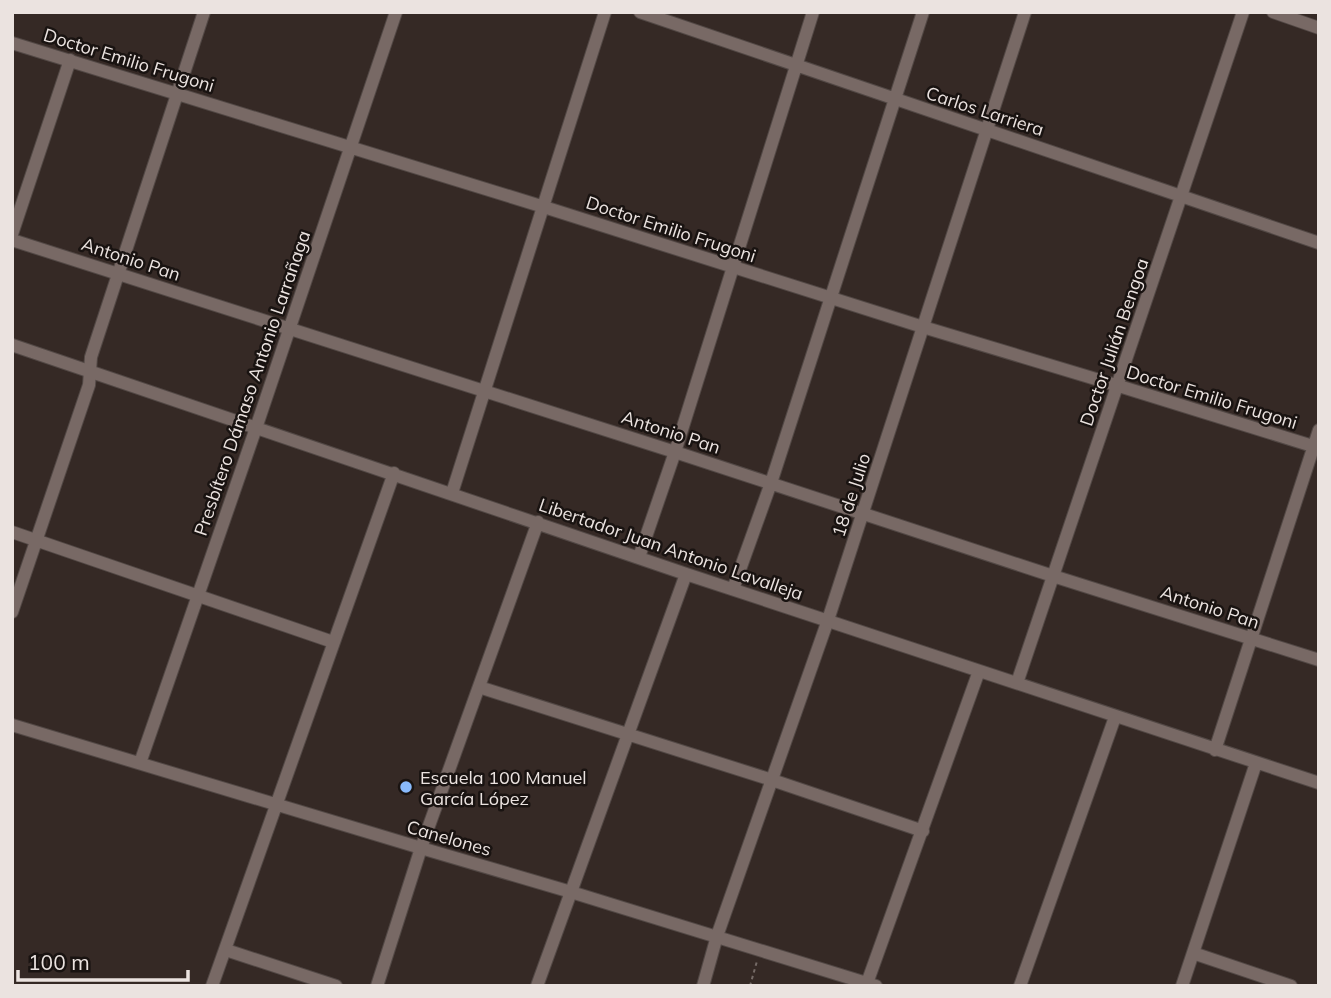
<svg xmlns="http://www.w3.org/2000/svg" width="1331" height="998" font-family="Mulish,sans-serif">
<rect width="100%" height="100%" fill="#352925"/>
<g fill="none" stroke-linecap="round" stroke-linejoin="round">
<g stroke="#524845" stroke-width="14">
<path id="minor" d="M 640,12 L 1319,243
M 1273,12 L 1319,28
M 12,43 L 544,207 L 923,327 L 1119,386 L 1319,448
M 12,234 L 70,60
M 12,240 L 675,452 L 1053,576 L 1319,660
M 12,345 L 686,574 L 1319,783
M 452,493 L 605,12
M 12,532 L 333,642
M 639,557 L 675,452 L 813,12
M 733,589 L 771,483 L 923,12
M 12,612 L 89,385 L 91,357 L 204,12
M 1017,683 L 1243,12
M 479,687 L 772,780 L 923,831
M 12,725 L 421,848 L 571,892 L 876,986
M 1215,750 L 1319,430
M 140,763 L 256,428 L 396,12
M 226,950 L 336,986
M 1193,953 L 1291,986
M 212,986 L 394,473
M 377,986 L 421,848 L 538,522
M 537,986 L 686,574
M 703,986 L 717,936 L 828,620 L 1025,12
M 866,986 L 979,671
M 1020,986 L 1115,717
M 1182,986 L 1256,763"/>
</g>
<path stroke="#756b67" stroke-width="2" stroke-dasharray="3.5 3.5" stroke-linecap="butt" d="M 750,986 L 757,961"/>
<use href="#minor" stroke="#786965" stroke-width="12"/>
</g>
<circle fill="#89bafc" stroke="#191311" stroke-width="2.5" cx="406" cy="787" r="7"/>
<g text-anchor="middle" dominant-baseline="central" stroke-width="5" stroke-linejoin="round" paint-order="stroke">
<g font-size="18" fill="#ebe3e0" stroke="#191311">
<text transform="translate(129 60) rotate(17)">Doctor Emilio Frugoni</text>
<text transform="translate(985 111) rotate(18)">Carlos Larriera</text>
<text transform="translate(671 229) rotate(18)">Doctor Emilio Frugoni</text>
<text transform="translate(131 259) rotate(18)">Antonio Pan</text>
<text transform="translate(1114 342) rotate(-71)">Doctor Julián Bengoa</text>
<text transform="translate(252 383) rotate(-71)">Presbítero Dámaso Antonio Larrañaga</text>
<text transform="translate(1212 397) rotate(17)">Doctor Emilio Frugoni</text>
<text transform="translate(671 432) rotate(18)">Antonio Pan</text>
<text transform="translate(851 495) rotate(-72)">18 de Julio</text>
<text transform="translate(671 549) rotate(19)">Libertador Juan Antonio Lavalleja</text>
<text transform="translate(1210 607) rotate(18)">Antonio Pan</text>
<text transform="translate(449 838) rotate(16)">Canelones</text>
</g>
<g font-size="18" fill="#ebe3e0" stroke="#191311" text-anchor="start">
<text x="420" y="777">Escuela 100 Manuel<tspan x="420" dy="21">García López</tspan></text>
</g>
</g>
<rect width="1331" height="998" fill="none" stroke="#ebe3e0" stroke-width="28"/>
<path d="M18 970v10h170v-10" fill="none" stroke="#ebe3e0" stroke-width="3.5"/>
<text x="28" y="970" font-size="21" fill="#ebe3e0" stroke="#191311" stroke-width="5" paint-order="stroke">100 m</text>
</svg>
